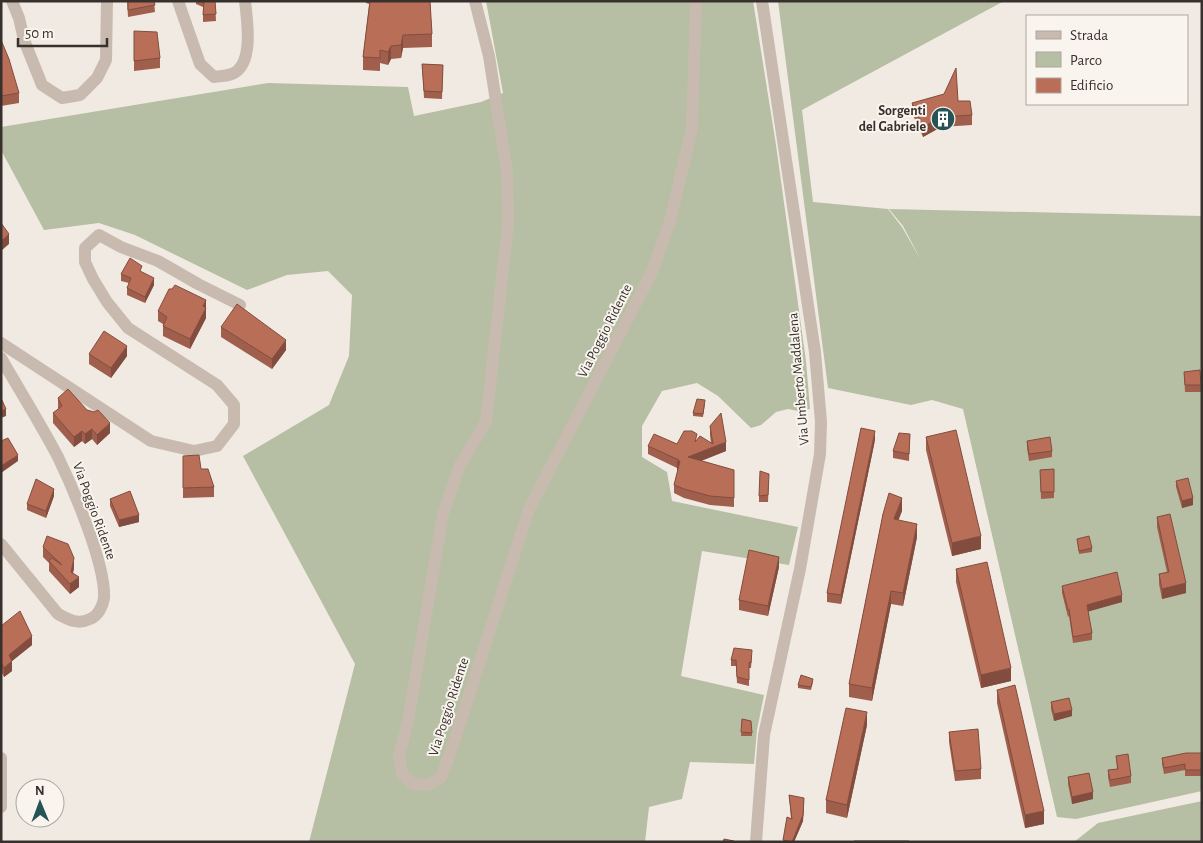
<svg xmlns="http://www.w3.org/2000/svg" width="1203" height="843" font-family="'Alegreya Sans',sans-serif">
<rect width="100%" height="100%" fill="#f1eae2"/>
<path fill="#b6bfa3" d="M 486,1 L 753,1 L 776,145 L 806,361 L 810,409 L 798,411 L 788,409 L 776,412 L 761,425 L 751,428 L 718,396 L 697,383 L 662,391 L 642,426 L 642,457 L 667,472 L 672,501 L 798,527 L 789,565 L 702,551 L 681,676 L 764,695 L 757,730 L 754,764 L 690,762 L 682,799 L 649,807 L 645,842 L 309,842 L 355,664 L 243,456 L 329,405 L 349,356 L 352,295 L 328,271 L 287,275 L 247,290 L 135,235 L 99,223 L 44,230 L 1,150 L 1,127 L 268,83 L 408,87 L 414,116 L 481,102 L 503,93 Z
M 778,1 L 1004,1 L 802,110 L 813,202 L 888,209 L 902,227 L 921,260 L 903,226 L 889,209 L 1202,216 L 1202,791 L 1076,819 L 1057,817 L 963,409 L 932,400 L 911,405 L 828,388 Z
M 1202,801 L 1202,842 L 1074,842 L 1098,823 Z"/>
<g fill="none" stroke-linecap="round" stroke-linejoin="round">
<path stroke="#c8baaf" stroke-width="12" d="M 12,1 L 19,18 L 24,40 L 42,85 L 62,98 L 80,95 L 97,78 L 106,60 L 107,1
M 178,1 L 200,64 L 214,77 C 220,76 229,76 234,73 C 254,62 247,20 245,1
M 475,1 L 489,56 L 507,172 L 508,224 L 486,422 L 460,465 L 443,514 L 408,721 L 399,756 L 402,773 L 413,784 L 428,785 L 441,777 L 450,754 L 529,509 L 652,272 L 670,221 L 692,129 L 696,1
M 1,343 L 151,441 L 194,451 L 217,446 L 234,424 L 234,405 L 217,385 L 128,328 L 107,302 L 93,279 L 85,262 L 85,248 L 99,235 L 121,247 L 158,261 L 198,284 L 240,305
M 1,358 C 20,391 40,423 58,457 C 73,488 106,565 104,598 C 103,606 98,616 90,619 C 78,625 69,620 58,614 L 1,544
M 1,758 L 1,807
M 756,842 L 764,735 L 800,569 L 820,454 L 821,422 L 815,352 L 762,1"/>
</g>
<path fill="#9f5f4c" d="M 127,1 L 154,1 L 155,12 L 128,17 Z
M 196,1 L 215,1 L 216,21 L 203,22 L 203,7 L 196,4 Z
M 366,1 L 430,1 L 432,34 L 432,47 L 403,48 L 401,58 L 391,59 L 388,65 L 380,63 L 380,71 L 363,70 L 363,57 L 369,6 L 369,4 L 366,3 Z
M 134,31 L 160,58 L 160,68 L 134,71 Z
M 1,40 L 19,93 L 19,103 L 1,106 Z
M 422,64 L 443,65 L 442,99 L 424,98 Z
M 958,101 L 972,115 L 972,125 L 941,127 L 923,137 L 912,113 L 912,103 Z
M 142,272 L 154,285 L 145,303 L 127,295 L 127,288 L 129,283 L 121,281 L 121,274 Z
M 206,300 L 206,318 L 190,349 L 163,336 L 163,324 L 158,321 L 158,311 Z
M 221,327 L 286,350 L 272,369 L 221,337 Z
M 89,354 L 127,356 L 111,378 L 89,364 Z
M 1184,372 L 1201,385 L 1201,392 L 1185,392 Z
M 58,398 L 87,410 L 110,433 L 97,445 L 92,439 L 85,444 L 82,441 L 74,447 L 53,423 L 53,413 L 58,409 Z
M 705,403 L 703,417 L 693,416 L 693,413 Z
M 710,426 L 726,451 L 701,461 L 734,470 L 734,507 L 710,505 L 684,498 L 674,493 L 674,485 L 678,471 L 677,471 L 677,468 L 648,454 L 648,446 L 677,444 L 697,440 L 711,443 L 710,435 Z
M 910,434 L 909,461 L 893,458 L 893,451 Z
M 926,437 L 981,549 L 952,556 L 926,450 Z
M 875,440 L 841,604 L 827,602 L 827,593 Z
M 1027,441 L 1052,451 L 1052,457 L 1029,461 L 1027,448 Z
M 183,456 L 201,469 L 214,487 L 214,497 L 183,498 Z
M 1054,469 L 1054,498 L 1041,499 L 1040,470 Z
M 769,480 L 768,502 L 759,502 L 759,496 Z
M 1176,481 L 1193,505 L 1182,508 L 1176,487 Z
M 54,496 L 46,518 L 27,510 L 27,504 Z
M 110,499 L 139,522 L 119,527 L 110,506 Z
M 902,511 L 898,520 L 917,537 L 903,606 L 891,604 L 872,701 L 849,697 L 849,684 L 883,514 Z
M 1157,517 L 1186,593 L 1162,599 L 1159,584 L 1159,574 L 1167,572 L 1157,527 Z
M 1077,539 L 1092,548 L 1092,552 L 1079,554 Z
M 43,547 L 74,568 L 73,573 L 79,587 L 70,594 L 49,571 L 49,563 L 43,557 Z
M 779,567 L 768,616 L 739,610 L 739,600 Z
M 956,569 L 1011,681 L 981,688 L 956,582 Z
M 1062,586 L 1122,602 L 1088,611 L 1092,633 L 1092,640 L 1073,643 L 1069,616 L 1068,617 L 1062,593 Z
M 1,626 L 32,645 L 12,661 L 12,671 L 4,677 L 1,671 Z
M 752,655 L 751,668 L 749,668 L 749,686 L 737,683 L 736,666 L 731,666 L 731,660 Z
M 813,682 L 811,690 L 798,688 L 798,685 Z
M 997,690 L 1044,824 L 1025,828 L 997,703 Z
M 1051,702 L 1072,716 L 1054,721 L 1051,709 Z
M 742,719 L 751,721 L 752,736 L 741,736 Z
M 867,725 L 847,818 L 826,813 L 826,800 Z
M 949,732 L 981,769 L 981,779 L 955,781 L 949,742 Z
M 1202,753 L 1202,776 L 1185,776 L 1185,770 L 1164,774 L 1162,764 L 1162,758 Z
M 1116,756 L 1131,776 L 1131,783 L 1110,787 L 1108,777 L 1108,770 L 1117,769 Z
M 1068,777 L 1093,799 L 1072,804 L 1068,784 Z
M 789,795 L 804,805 L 803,821 L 794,842 L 783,842 L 787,817 L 791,819 Z"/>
<path fill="#824d3e" d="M 403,35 L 403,48 L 401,58 L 401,45 Z
M 391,46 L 391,59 L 388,65 L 388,52 Z
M 941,117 L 941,127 L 923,137 L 923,127 Z
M 9,234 L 9,244 L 1,251 L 1,241 Z
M 154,278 L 154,285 L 145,303 L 145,297 Z
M 206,300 L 206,318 L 190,349 L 190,339 Z
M 286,340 L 286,350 L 272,369 L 272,359 Z
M 127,346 L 127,356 L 111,378 L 111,368 Z
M 6,409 L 6,416 L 1,418 L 1,411 Z
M 110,423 L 110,433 L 97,445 L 97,435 Z
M 92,429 L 92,439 L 85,444 L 85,434 Z
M 82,431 L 82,441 L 74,447 L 74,437 Z
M 875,431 L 875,440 L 841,604 L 841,595 Z
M 726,442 L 726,451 L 688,466 L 688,457 Z
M 18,455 L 18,461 L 1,473 L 1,466 Z
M 680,461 L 680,470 L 677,471 L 677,462 Z
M 54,489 L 54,496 L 46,518 L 46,511 Z
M 902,498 L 902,511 L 894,532 L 894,519 Z
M 1193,498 L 1193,505 L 1182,508 L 1182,501 Z
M 139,515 L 139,522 L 119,527 L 119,520 Z
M 917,524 L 917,537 L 903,606 L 903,593 Z
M 981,536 L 981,549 L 952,556 L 952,543 Z
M 779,557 L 779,567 L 768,616 L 768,606 Z
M 74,558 L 74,568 L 71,582 L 71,572 Z
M 79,577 L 79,587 L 70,594 L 70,584 Z
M 1186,583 L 1186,593 L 1162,599 L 1162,589 Z
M 891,591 L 891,604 L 872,701 L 872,688 Z
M 1122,595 L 1122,602 L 1087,612 L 1087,605 Z
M 32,636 L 32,645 L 12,661 L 12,671 L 4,677 L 4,668 L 9,655 Z
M 1011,668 L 1011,681 L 981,688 L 981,675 Z
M 1072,710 L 1072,716 L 1054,721 L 1054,714 Z
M 867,712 L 867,725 L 847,818 L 847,805 Z
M 1093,792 L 1093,799 L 1072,804 L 1072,797 Z
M 804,798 L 803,821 L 794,842 L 792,842 Z
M 1044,811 L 1044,824 L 1025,828 L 1025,815 Z"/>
<path fill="#b96e58" stroke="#824d3e" d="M 128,1 L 154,1 L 155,5 L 128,10 Z
M 204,1 L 215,1 L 216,14 L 203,15 Z
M 370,1 L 430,1 L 432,34 L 403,35 L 401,45 L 391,46 L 388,52 L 380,50 L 380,58 L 363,57 Z
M 134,31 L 157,32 L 160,58 L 134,61 Z
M 1,40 L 9,59 L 19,93 L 1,96 Z
M 422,64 L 443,65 L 442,92 L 424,91 Z
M 956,68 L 958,101 L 970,101 L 972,115 L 941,117 L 923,127 L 912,103 L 944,94 Z
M 1,223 L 9,234 L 1,241 Z
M 130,258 L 142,266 L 140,271 L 154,278 L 145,297 L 127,288 L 131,278 L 121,274 Z
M 175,285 L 206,300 L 203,306 L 206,308 L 190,339 L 163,326 L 167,317 L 158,311 L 169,289 L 172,289 Z
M 237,304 L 286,340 L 272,359 L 221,327 Z
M 104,331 L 127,346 L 111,368 L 89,354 Z
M 1200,370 L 1201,385 L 1185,385 L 1184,372 Z
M 68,389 L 87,410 L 94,412 L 98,410 L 110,423 L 97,435 L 92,429 L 85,434 L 82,431 L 74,437 L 53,413 L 62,406 L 58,398 Z
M 1,398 L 6,409 L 1,411 Z
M 697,399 L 705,400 L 703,414 L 693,413 Z
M 721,413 L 726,442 L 688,457 L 734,470 L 734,498 L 710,496 L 684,489 L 674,485 L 680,461 L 677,462 L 679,460 L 648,446 L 654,434 L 677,444 L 684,431 L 692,431 L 697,434 L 695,442 L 700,436 L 713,444 L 710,426 Z
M 861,428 L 875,431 L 841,595 L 827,593 Z
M 956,430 L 981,536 L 952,543 L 926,437 Z
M 899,433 L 910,434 L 909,454 L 893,451 Z
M 1050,437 L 1052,451 L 1029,454 L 1027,441 Z
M 8,438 L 18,455 L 1,466 L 1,441 Z
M 199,455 L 201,469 L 208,469 L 214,487 L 183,488 L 183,456 Z
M 1054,469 L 1054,492 L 1041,492 L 1040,470 Z
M 760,471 L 769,474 L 768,495 L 759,496 Z
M 1188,478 L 1193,498 L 1182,501 L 1176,481 Z
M 36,479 L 54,489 L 46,511 L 27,504 Z
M 130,491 L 139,515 L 119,520 L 110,499 Z
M 889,493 L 902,498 L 894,519 L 917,524 L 903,593 L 891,591 L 872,688 L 849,684 L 883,514 Z
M 1170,514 L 1186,583 L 1162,589 L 1159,574 L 1169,572 L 1157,517 Z
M 47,536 L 68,544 L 74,558 L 71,572 L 79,577 L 70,584 L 49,561 L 52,558 L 62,565 L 43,547 Z
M 1089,536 L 1092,548 L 1079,551 L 1077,539 Z
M 749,550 L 779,557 L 768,606 L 739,600 Z
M 987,562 L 1011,668 L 981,675 L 956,569 Z
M 1117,572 L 1122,595 L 1087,605 L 1092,633 L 1073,637 L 1069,609 L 1068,610 L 1062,586 Z
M 20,611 L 32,636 L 9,655 L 12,661 L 4,668 L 1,662 L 1,657 L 2,656 L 1,654 L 1,626 Z
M 734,648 L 752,650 L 751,663 L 749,662 L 749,680 L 737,677 L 736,660 L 731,660 Z
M 801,675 L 813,679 L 811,687 L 798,685 Z
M 1015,685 L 1044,811 L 1025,815 L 997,690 Z
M 1069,698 L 1072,710 L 1054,714 L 1051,702 Z
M 846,708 L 867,712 L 847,805 L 826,800 Z
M 742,719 L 751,721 L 752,733 L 741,732 Z
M 978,729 L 981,769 L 955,771 L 949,732 Z
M 1186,753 L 1202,753 L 1202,770 L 1185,770 L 1185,764 L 1164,768 L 1162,758 Z
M 1128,754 L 1131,776 L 1110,780 L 1108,770 L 1118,769 L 1116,756 Z
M 1089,773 L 1093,792 L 1072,797 L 1068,777 Z
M 789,795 L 804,798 L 803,815 L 792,842 L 783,840 L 787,817 L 792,819 Z
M 724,839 L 734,841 L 734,842 L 723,842 Z
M 854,841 L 909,841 L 909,842 L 854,842 Z"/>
<defs>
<g id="building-disc" transform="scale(1.25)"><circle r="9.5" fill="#265355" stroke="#f9f4ee"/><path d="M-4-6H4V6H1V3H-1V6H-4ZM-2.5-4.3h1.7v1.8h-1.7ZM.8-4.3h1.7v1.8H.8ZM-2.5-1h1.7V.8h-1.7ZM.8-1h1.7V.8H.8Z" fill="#fff"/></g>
</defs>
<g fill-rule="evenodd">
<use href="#building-disc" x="943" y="119"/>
</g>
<g text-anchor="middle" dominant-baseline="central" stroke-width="4" stroke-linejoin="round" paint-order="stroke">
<g font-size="14" font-weight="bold" fill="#38302c" stroke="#f9f4ee" text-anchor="end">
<text x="926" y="111">Sorgenti<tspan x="926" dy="16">del Gabriele</tspan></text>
</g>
<g font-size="14" fill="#38302c" stroke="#f9f4ee">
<text transform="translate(605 331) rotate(-63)">Via Poggio Ridente</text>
<text transform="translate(799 379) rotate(-95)">Via Umberto Maddalena</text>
<text transform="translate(94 511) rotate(70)">Via Poggio Ridente</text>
<text transform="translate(449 707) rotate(-72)">Via Poggio Ridente</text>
</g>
</g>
<rect width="1203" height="843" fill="none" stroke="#38302c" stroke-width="5"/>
<rect x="1026" y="15" width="162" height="90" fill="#f9f4ee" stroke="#aca6a0"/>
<rect x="1036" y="31" width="25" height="8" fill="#c8baaf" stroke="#aca6a0"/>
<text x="1070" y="40" font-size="15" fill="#38302c">Strada</text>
<rect x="1036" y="52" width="25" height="15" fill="#b6bfa3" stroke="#aca6a0"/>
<text x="1070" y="65" font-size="15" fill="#38302c">Parco</text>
<rect x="1036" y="78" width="25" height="15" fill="#b96e58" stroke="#aca6a0"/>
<text x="1070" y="90" font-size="15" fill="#38302c">Edificio</text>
<g transform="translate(40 803) rotate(359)"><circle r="24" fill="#f9f4ee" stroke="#aca6a0"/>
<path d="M0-4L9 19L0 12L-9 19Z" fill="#265355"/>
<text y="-8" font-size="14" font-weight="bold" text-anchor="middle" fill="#38302c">N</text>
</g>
<path d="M18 38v8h89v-8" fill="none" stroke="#38302c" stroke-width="2.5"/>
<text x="25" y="38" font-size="15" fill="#38302c" stroke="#f9f4ee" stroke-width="4" paint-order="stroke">50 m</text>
</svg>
